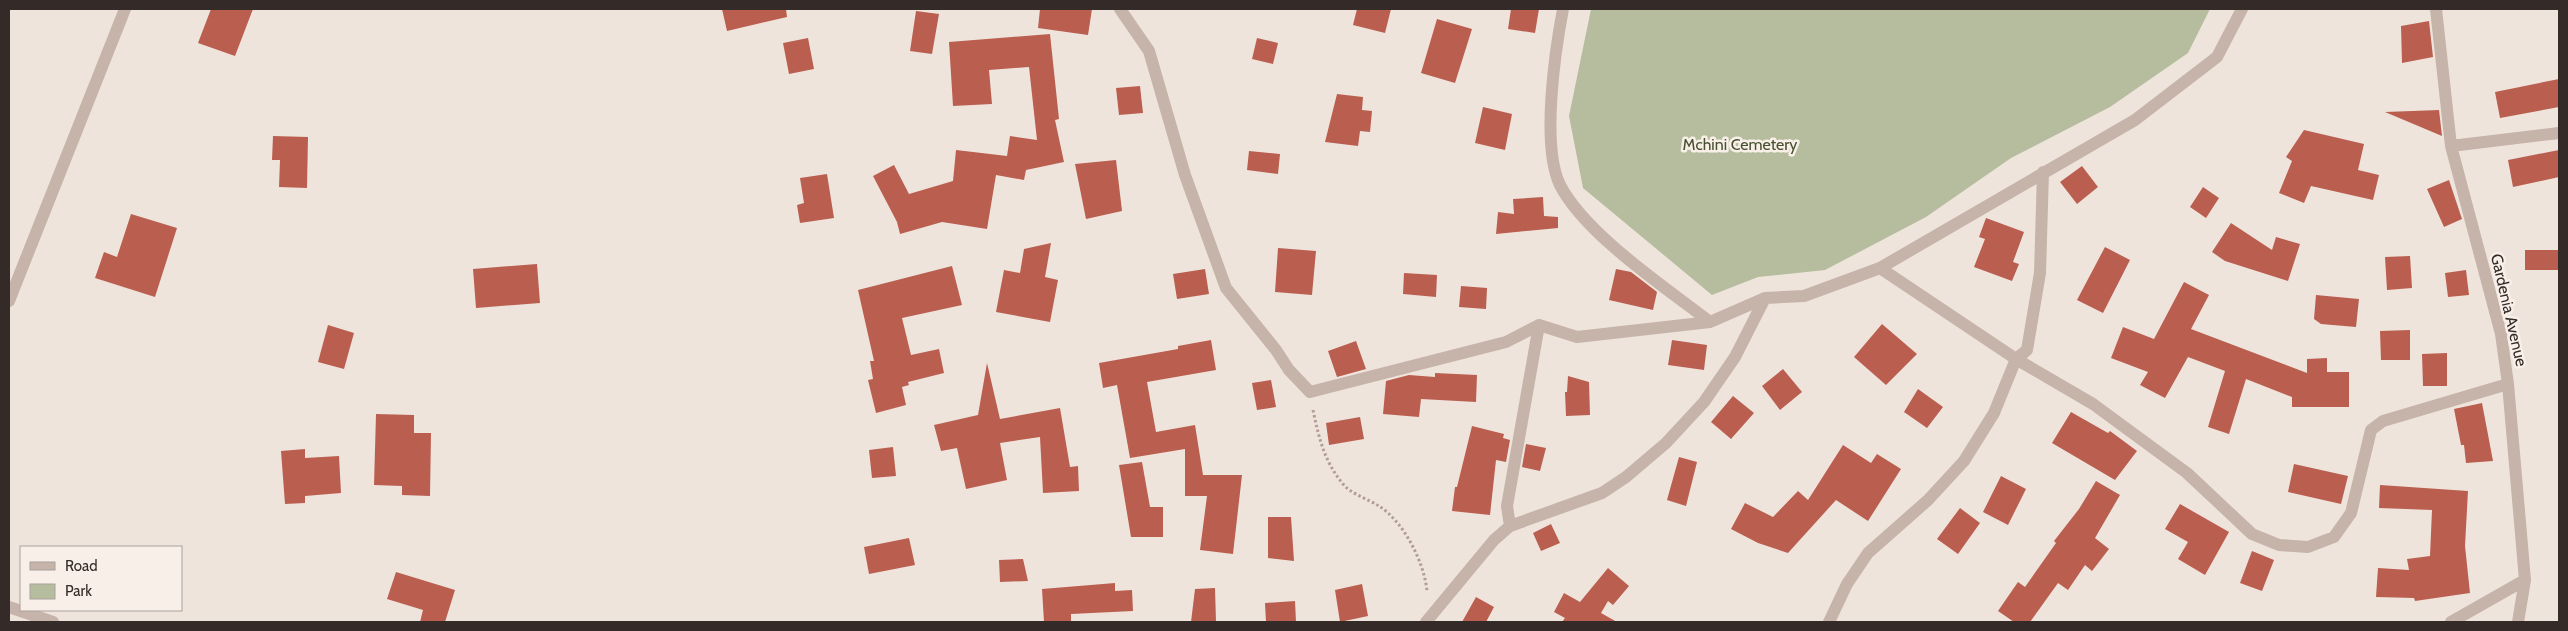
<svg xmlns="http://www.w3.org/2000/svg" width="2568" height="631" font-family="Cabin,sans-serif">
<rect width="100%" height="100%" fill="#efe4dc"/>
<path fill="#b6bd9e" d="M 1591,9 L 2210,9 L 2188,53 L 2110,107 L 2011,158 L 1926,217 L 1825,270 L 1758,277 L 1712,295 L 1583,188 L 1569,116 Z"/>
<path fill="#ba5e50" d="M 211,9 L 253,9 L 235,56 L 198,43 Z
M 722,9 L 786,9 L 787,17 L 727,31 Z
M 1040,9 L 1092,9 L 1088,35 L 1038,28 Z
M 1357,9 L 1391,9 L 1385,33 L 1353,25 Z
M 1511,9 L 1539,9 L 1535,33 L 1508,29 Z
M 916,11 L 939,14 L 932,54 L 910,51 Z
M 1437,19 L 1472,29 L 1455,83 L 1421,73 Z
M 2429,21 L 2433,57 L 2402,63 L 2401,26 Z
M 1050,34 L 1059,119 L 1055,120 L 1064,162 L 1026,170 L 1024,180 L 996,175 L 987,229 L 942,222 L 900,234 L 897,222 L 873,176 L 894,165 L 909,194 L 953,181 L 956,150 L 1007,156 L 1010,136 L 1037,140 L 1029,67 L 989,70 L 992,104 L 953,106 L 949,42 Z
M 808,38 L 814,69 L 789,74 L 783,43 Z
M 1257,38 L 1278,43 L 1273,64 L 1252,59 Z
M 2559,79 L 2559,107 L 2500,118 L 2495,92 Z
M 1140,86 L 1143,113 L 1119,115 L 1116,88 Z
M 1337,94 L 1363,97 L 1362,110 L 1372,111 L 1370,132 L 1360,131 L 1358,146 L 1325,142 Z
M 1483,107 L 1512,114 L 1505,150 L 1475,143 Z
M 2439,110 L 2442,136 L 2385,112 Z
M 2304,130 L 2364,144 L 2358,170 L 2379,175 L 2373,200 L 2311,186 L 2304,203 L 2279,193 L 2292,161 L 2286,157 Z
M 273,136 L 308,137 L 307,188 L 279,187 L 280,160 L 272,160 Z
M 2559,150 L 2559,177 L 2513,187 L 2508,160 Z
M 1249,151 L 1280,154 L 1278,174 L 1247,170 Z
M 1116,160 L 1122,211 L 1086,219 L 1075,164 Z
M 2082,166 L 2098,187 L 2077,204 L 2060,182 Z
M 827,174 L 834,218 L 800,223 L 797,205 L 804,203 L 800,178 Z
M 2449,180 L 2462,219 L 2444,227 L 2427,189 Z
M 2203,187 L 2219,198 L 2206,218 L 2190,207 Z
M 1543,197 L 1544,216 L 1558,217 L 1558,228 L 1496,234 L 1498,212 L 1514,214 L 1513,199 Z
M 131,214 L 177,228 L 155,297 L 95,278 L 104,252 L 117,257 Z
M 1986,218 L 2024,232 L 2013,262 L 2019,264 L 2012,281 L 1974,267 L 1985,239 L 1979,237 Z
M 2231,223 L 2272,250 L 2276,237 L 2300,244 L 2288,281 L 2225,261 L 2212,252 Z
M 1051,243 L 1045,277 L 1058,280 L 1050,322 L 996,312 L 1004,270 L 1020,273 L 1024,249 Z
M 2105,247 L 2130,260 L 2103,313 L 2077,300 Z
M 1278,248 L 1316,251 L 1312,295 L 1275,292 Z
M 2525,250 L 2559,250 L 2559,270 L 2525,270 Z
M 2410,256 L 2412,288 L 2387,290 L 2385,257 Z
M 537,264 L 540,303 L 476,308 L 473,269 Z
M 952,266 L 962,305 L 902,318 L 911,355 L 939,349 L 944,373 L 908,382 L 909,385 L 902,387 L 906,405 L 876,413 L 868,380 L 873,379 L 870,361 L 874,361 L 858,290 Z
M 1205,269 L 1209,294 L 1177,299 L 1173,274 Z
M 1616,269 L 1631,272 L 1657,292 L 1653,310 L 1609,300 Z
M 2466,270 L 2469,295 L 2448,297 L 2445,273 Z
M 1404,273 L 1437,275 L 1436,297 L 1403,294 Z
M 2184,282 L 2209,295 L 2191,329 L 2307,373 L 2307,359 L 2327,358 L 2327,372 L 2349,372 L 2349,407 L 2292,407 L 2292,397 L 2246,379 L 2229,434 L 2208,427 L 2225,371 L 2188,357 L 2165,398 L 2140,385 L 2148,372 L 2111,358 L 2123,327 L 2154,339 Z
M 1461,286 L 1487,288 L 1486,309 L 1459,307 Z
M 2316,295 L 2359,299 L 2356,327 L 2321,324 L 2314,319 Z
M 1882,324 L 1917,354 L 1886,385 L 1854,357 Z
M 328,325 L 354,333 L 344,369 L 318,362 Z
M 2410,330 L 2410,360 L 2381,360 L 2380,331 Z
M 1211,340 L 1216,370 L 1147,382 L 1156,432 L 1195,425 L 1203,475 L 1242,475 L 1233,554 L 1200,550 L 1207,496 L 1185,496 L 1185,449 L 1130,458 L 1117,385 L 1103,388 L 1099,363 L 1178,349 L 1178,346 Z
M 1672,340 L 1707,345 L 1704,370 L 1668,365 Z
M 1356,341 L 1366,369 L 1337,377 L 1328,351 Z
M 2447,353 L 2447,386 L 2423,386 L 2422,354 Z
M 987,363 L 1000,419 L 1060,408 L 1070,467 L 1078,466 L 1079,491 L 1043,493 L 1040,437 L 1000,443 L 1007,480 L 966,489 L 957,448 L 941,451 L 934,425 L 978,415 Z
M 1783,369 L 1802,392 L 1780,410 L 1762,386 Z
M 1435,373 L 1477,375 L 1476,402 L 1421,399 L 1419,417 L 1383,414 L 1386,381 L 1409,375 L 1435,377 Z
M 1568,376 L 1589,382 L 1590,415 L 1566,416 L 1565,392 L 1567,392 Z
M 1271,380 L 1276,407 L 1257,410 L 1252,383 Z
M 1918,389 L 1943,407 L 1927,428 L 1904,412 Z
M 1733,396 L 1754,413 L 1731,439 L 1711,422 Z
M 2482,403 L 2493,461 L 2466,463 L 2464,445 L 2461,445 L 2454,409 Z
M 2071,412 L 2108,433 L 2110,431 L 2137,451 L 2115,480 L 2052,443 Z
M 376,414 L 414,415 L 414,433 L 431,433 L 430,496 L 402,495 L 402,486 L 374,485 Z
M 1360,417 L 1364,439 L 1329,445 L 1326,423 Z
M 1472,426 L 1504,434 L 1503,438 L 1510,440 L 1506,462 L 1496,460 L 1490,515 L 1452,511 L 1455,487 L 1457,487 Z
M 1526,444 L 1546,448 L 1540,471 L 1522,467 Z
M 1843,445 L 1871,463 L 1877,454 L 1901,469 L 1868,521 L 1836,500 L 1788,553 L 1758,543 L 1731,529 L 1745,503 L 1773,517 L 1798,491 L 1808,500 Z
M 893,447 L 896,476 L 872,478 L 869,450 Z
M 305,449 L 305,458 L 339,456 L 341,493 L 305,496 L 305,503 L 285,504 L 281,451 Z
M 1679,457 L 1697,462 L 1686,506 L 1667,500 Z
M 1142,462 L 1150,507 L 1163,507 L 1163,537 L 1131,537 L 1119,465 Z
M 2294,464 L 2348,476 L 2341,504 L 2288,492 Z
M 2001,476 L 2026,489 L 2008,525 L 1983,512 Z
M 2096,481 L 2120,495 L 2095,538 L 2109,549 L 2092,571 L 2085,565 L 2068,590 L 2058,583 L 2030,622 L 2014,622 L 1998,611 L 2018,582 L 2025,587 L 2056,543 L 2054,541 L 2079,509 Z
M 2380,485 L 2468,491 L 2465,546 L 2470,593 L 2415,601 L 2414,598 L 2376,597 L 2378,568 L 2409,570 L 2407,559 L 2430,556 L 2432,510 L 2379,508 Z
M 2180,504 L 2229,532 L 2205,575 L 2178,559 L 2188,542 L 2165,529 Z
M 1960,508 L 1980,523 L 1958,554 L 1937,539 Z
M 1268,517 L 1291,517 L 1294,561 L 1268,558 Z
M 1551,524 L 1560,543 L 1541,551 L 1533,533 Z
M 909,538 L 915,565 L 869,574 L 864,547 Z
M 2252,551 L 2274,560 L 2262,591 L 2240,583 Z
M 1023,559 L 1028,581 L 1000,582 L 999,560 Z
M 1608,568 L 1629,586 L 1613,605 L 1608,601 L 1601,613 L 1617,622 L 1562,622 L 1565,618 L 1554,612 L 1564,593 L 1580,602 Z
M 396,572 L 455,590 L 445,622 L 420,622 L 423,610 L 387,599 Z
M 1115,583 L 1115,591 L 1132,590 L 1133,611 L 1071,614 L 1071,622 L 1044,622 L 1042,589 Z
M 1362,584 L 1368,616 L 1340,622 L 1335,590 Z
M 1215,588 L 1216,622 L 1191,622 L 1195,589 Z
M 1476,597 L 1494,607 L 1486,622 L 1462,622 Z
M 1295,601 L 1296,622 L 1266,622 L 1265,603 Z"/>
<g fill="none" stroke-linecap="round" stroke-linejoin="round">
<path stroke="#b29d94" stroke-width="3" stroke-dasharray="2.5 2.5" stroke-linecap="butt" d="M 1313,410 C 1319,438 1324,461 1343,484 C 1351,494 1368,499 1379,506 C 1404,522 1424,562 1427,591"/>
<path stroke="#c6b3a9" stroke-width="12" d="M 1120,9 L 1149,51 L 1185,175 L 1226,288 L 1276,350 L 1289,370 L 1310,392 L 1506,342 L 1539,325 L 1577,337 L 1710,322 L 1765,298 L 1804,296 L 1880,268 L 2135,120 L 2217,57 L 2242,9
M 1563,9 C 1555,51 1541,146 1560,185 C 1585,234 1665,287 1710,322
M 2436,9 L 2451,146 L 2501,334 L 2508,384 L 2525,580 L 2518,622
M 2451,146 L 2559,133
M 1880,268 L 2016,359 L 2093,404 L 2187,473 L 2252,534 L 2279,545 L 2308,547 L 2334,537 L 2351,513 L 2371,430 L 2383,421 L 2508,384
M 9,301 L 125,9
M 1510,526 L 1602,493 L 1626,477 L 1666,443 L 1704,402 L 1735,357 L 1765,298
M 9,607 L 53,622
M 1426,622 L 1494,540 L 1510,526 L 1507,506 L 1539,325
M 1829,622 L 1847,584 L 1868,553 L 1928,500 L 1964,461 L 1994,413 L 2016,359 L 2027,350 L 2040,273 L 2043,172
M 2451,622 L 2525,580"/>
</g>
<g text-anchor="middle" dominant-baseline="central" stroke-width="5" stroke-linejoin="round" paint-order="stroke">
<g font-size="16" fill="#47502f" stroke="#f7efe8">
<text x="1740" y="144">Mchini Cemetery</text>
</g>
<g font-size="16" fill="#342b28" stroke="#f7efe8">
<text transform="translate(2509 310) rotate(77)">Gardenia Avenue</text>
</g>
</g>
<rect width="2568" height="631" fill="none" stroke="#342b28" stroke-width="20"/>
<rect x="20" y="546" width="162" height="65" fill="#f7efe8" stroke="#a9a19b"/>
<rect x="30" y="562" width="25" height="8" fill="#c6b3a9" stroke="#a9a19b"/>
<text x="65" y="571" font-size="15" fill="#342b28">Road</text>
<rect x="30" y="584" width="25" height="15" fill="#b6bd9e" stroke="#a9a19b"/>
<text x="65" y="596" font-size="15" fill="#342b28">Park</text>
</svg>
